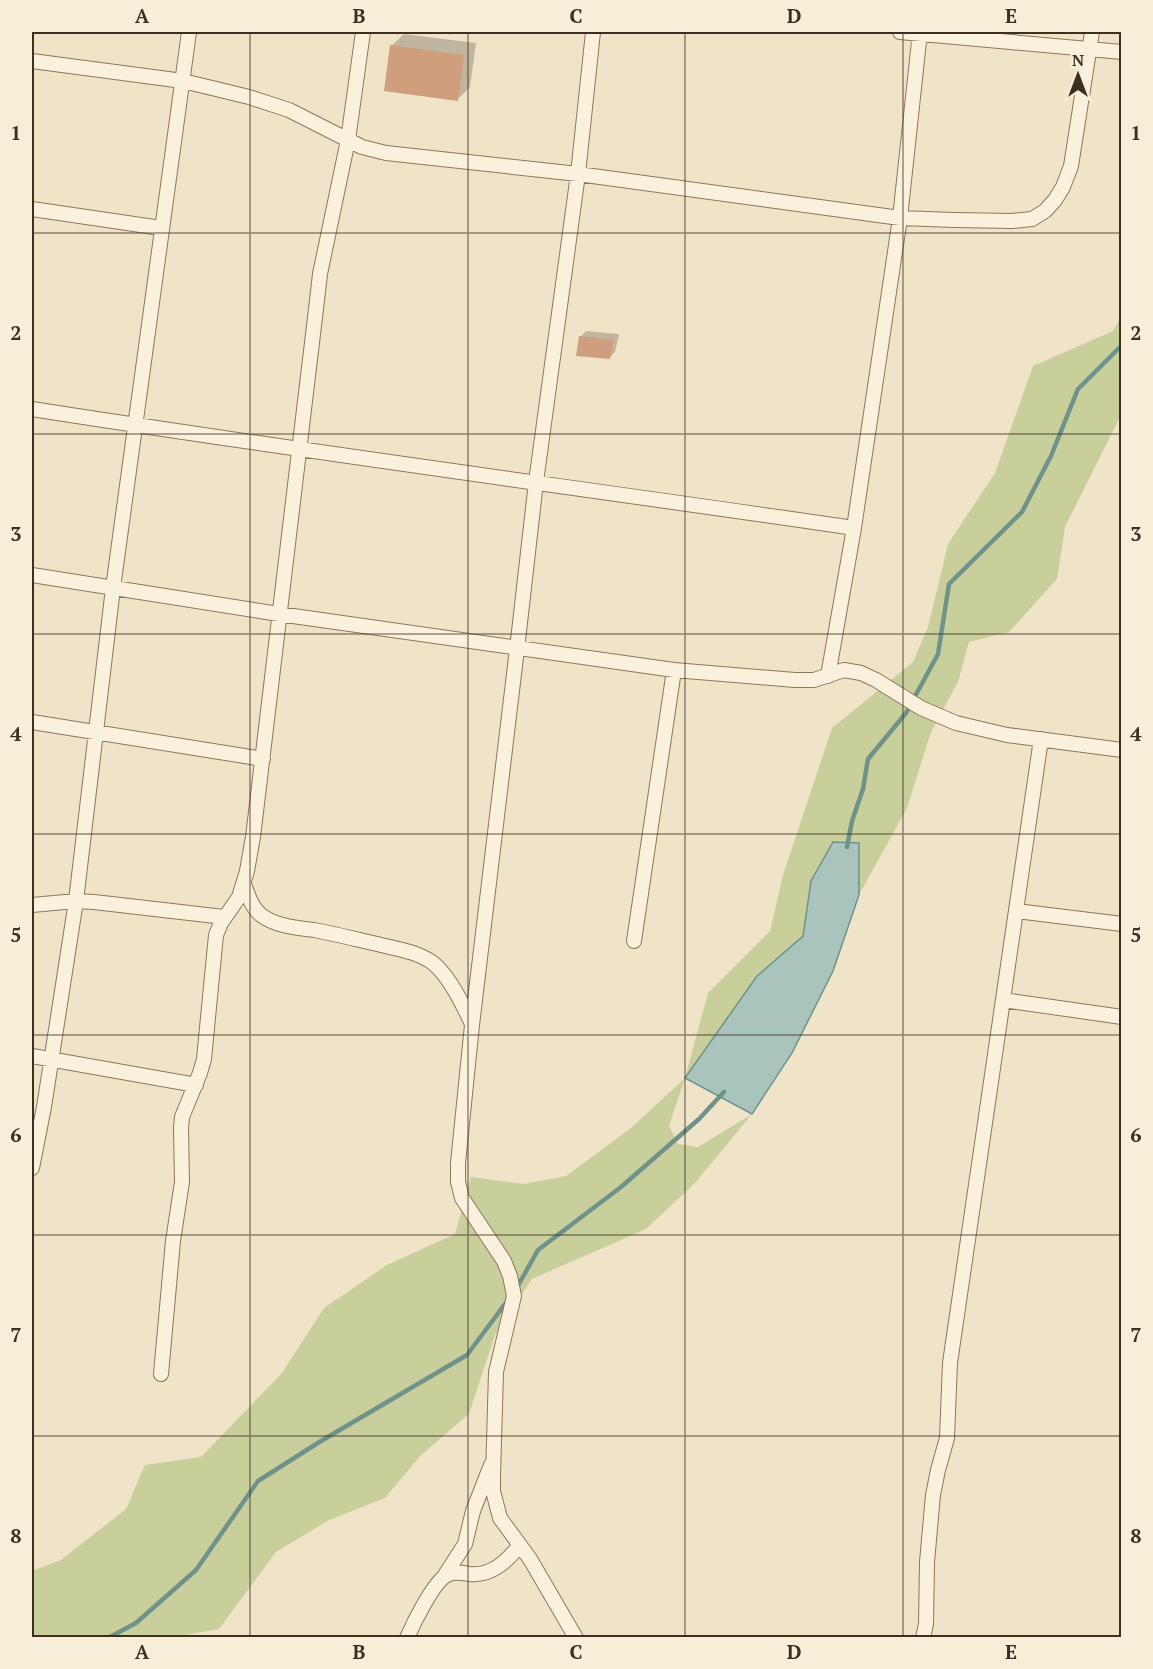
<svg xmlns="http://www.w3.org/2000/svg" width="1153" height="1669" font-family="'PT Serif',serif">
<rect width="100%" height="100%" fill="#f0e4c8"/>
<path fill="#c9cf9b" d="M 1121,317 L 1121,415 L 1065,527 L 1057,579 L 1009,632 L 969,642 L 958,682 L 931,732 L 907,808 L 859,895 L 859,843 L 811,881 L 803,936 L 757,976 L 685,1078 L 669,1126 L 678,1144 L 698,1147 L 752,1114 L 695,1183 L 646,1229 L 532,1279 L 495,1335 L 469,1414 L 421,1455 L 385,1498 L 329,1520 L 276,1552 L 219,1629 L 185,1635 L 183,1638 L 32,1638 L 32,1571 L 61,1560 L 126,1509 L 145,1465 L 201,1457 L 282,1373 L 324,1308 L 387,1265 L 455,1234 L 471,1177 L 524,1184 L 566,1176 L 631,1128 L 685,1078 L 708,993 L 770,931 L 783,875 L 832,728 L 913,662 L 928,627 L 948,544 L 995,473 L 1033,366 L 1113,331 Z"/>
<path fill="#a9c4bc" stroke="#6f938a" stroke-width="1.5" d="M 833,842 L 859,843 L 859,895 L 833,971 L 792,1053 L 752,1114 L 685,1078 L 757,976 L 803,936 L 811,881 Z"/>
<path fill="#0003" d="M 404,34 L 476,43 L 470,87 L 458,99 L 391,46 Z
M 586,331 L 619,334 L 615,352 L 609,358 L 580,337 Z"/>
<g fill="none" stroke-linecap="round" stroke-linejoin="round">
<path stroke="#6f938a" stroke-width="4.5" d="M 847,847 L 852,821 L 863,789 L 868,759 L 906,713 L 938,654 L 949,584 L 1022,512 L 1051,456 L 1078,389 L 1122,345
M 516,1289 L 538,1250 L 621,1187 L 699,1119 L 724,1092
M 108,1638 L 136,1623 L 196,1570 L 258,1481 L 321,1441 L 467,1355 L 508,1300"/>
</g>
<path fill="#cf9f7d" d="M 390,45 L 464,55 L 458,101 L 384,91 Z
M 579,336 L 614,340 L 610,359 L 576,356 Z"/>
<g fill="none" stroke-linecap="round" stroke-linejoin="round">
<g stroke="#8d765c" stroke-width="16">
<path id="street" d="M 900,32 L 1122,52
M 32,61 L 183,81 L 249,97 L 289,110 L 362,147 L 386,153 L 578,174 L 900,218 L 954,220 L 1012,221 L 1032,219 L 1045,211 L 1055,200 L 1063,187 L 1071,166 L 1092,32
M 32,209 L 161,228
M 32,409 C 305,452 580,488 854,528
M 32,575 L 279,614 L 674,670 L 795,680 L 814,680 L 844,670 L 861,673 L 876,680 L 921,708 L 956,723 L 1007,735 L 1122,750
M 828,676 L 854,528 L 900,218 L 920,32
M 32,722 L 263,759
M 244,884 C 248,895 252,908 261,915 C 275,926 297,928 314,930 C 336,934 359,940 381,945 C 398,949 418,952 433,963 C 450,977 463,1005 472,1024
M 32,905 L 76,901 L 94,902 L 224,917
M 1016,911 L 1122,924
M 634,941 L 674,670
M 1003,1000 L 1122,1017
M 32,1056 L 196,1085
M 32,1168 L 44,1107 L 76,901 L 113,588 L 189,32
M 161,1374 L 173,1241 L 182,1182 L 181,1128 L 182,1117 L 200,1073 L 204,1059 L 216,935 L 221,923 L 239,897 L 247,871 L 253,837 L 316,309 L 320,274 L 348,140 L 363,32
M 445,1575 L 465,1544 L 473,1511 L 491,1465
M 407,1638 C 413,1624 434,1581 447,1575 C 454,1571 462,1573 470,1574 C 492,1576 507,1561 520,1545
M 576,1638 L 530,1559 L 500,1518 L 493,1491 L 493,1476 L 496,1372 L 514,1296 L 510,1276 L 504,1261 L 462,1198 L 458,1182 L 458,1163 L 472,1025 L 517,649 L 536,482 L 578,174 L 593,32
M 923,1638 L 926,1624 L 927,1562 L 933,1495 L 938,1470 L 947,1438 L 950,1363 L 1041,739"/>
</g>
<use href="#street" stroke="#faf1dc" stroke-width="14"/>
</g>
<path fill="none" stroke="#3d2e20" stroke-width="1.5" stroke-opacity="0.55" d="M 250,32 L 250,1638M 468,32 L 468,1638M 685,32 L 685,1638M 903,32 L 903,1638M 32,233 L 1122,233M 32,434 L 1122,434M 32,634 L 1122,634M 32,834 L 1122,834M 32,1035 L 1122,1035M 32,1235 L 1122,1235M 32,1436 L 1122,1436"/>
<rect width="1153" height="1669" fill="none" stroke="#f7eed8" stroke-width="66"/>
<g transform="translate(1078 75)" stroke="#f7eed8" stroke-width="4.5" paint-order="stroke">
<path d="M0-4.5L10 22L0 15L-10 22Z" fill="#3d2e20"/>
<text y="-9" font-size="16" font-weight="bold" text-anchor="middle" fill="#3d2e20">N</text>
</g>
<rect x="33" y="33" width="1087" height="1603" fill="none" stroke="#3d2e20" stroke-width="2"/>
<g font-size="20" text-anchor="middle" font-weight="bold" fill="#3d2e20">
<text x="142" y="23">A</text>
<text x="359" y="23">B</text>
<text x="576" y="23">C</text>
<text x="794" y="23">D</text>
<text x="1011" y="23">E</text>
<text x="16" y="140">1</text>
<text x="1136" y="140">1</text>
<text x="16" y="340">2</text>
<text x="1136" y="340">2</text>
<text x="16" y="541">3</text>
<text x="1136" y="541">3</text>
<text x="16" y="741">4</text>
<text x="1136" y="741">4</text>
<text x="16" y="942">5</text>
<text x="1136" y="942">5</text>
<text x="16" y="1142">6</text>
<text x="1136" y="1142">6</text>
<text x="16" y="1342">7</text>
<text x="1136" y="1342">7</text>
<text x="16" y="1543">8</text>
<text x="1136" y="1543">8</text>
<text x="142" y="1659">A</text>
<text x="359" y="1659">B</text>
<text x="576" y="1659">C</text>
<text x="794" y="1659">D</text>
<text x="1011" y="1659">E</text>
</g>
</svg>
